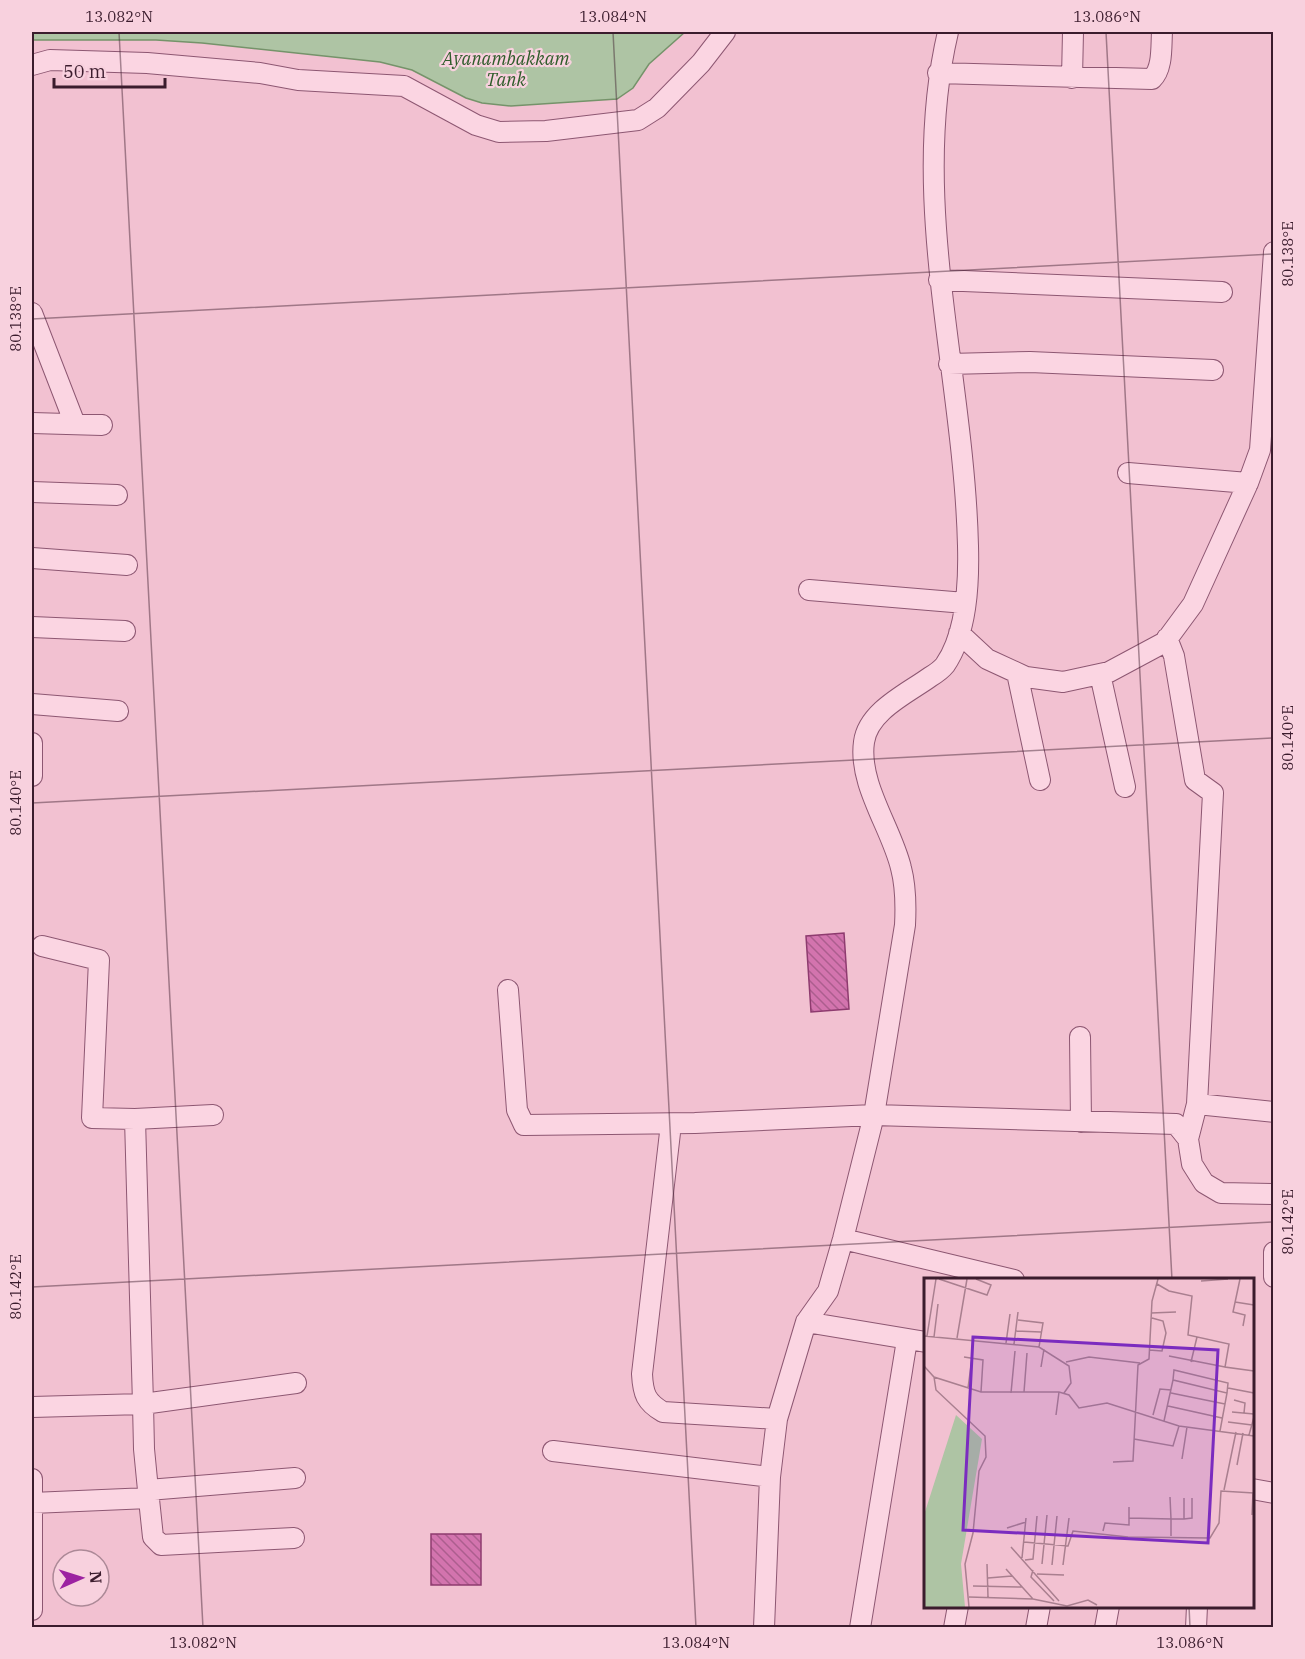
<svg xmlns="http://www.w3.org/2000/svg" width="1305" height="1659" font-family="'IBM Plex Serif',serif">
<defs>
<pattern id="building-back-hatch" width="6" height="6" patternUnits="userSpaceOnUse" patternTransform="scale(1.5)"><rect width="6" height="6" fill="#d374ae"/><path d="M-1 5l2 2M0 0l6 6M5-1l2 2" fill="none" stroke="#ac5e8e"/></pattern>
</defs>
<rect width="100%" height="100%" fill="#f2c1d1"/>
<path fill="#aec4a4" stroke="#75936a" stroke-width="1.5" d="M 32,32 L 685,32 L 649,64 L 633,88 L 617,99 L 511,106 L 482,103 L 466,98 L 412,70 L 380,62 L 202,43 L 156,40 L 32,40 Z"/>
<path fill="url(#building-back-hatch)" stroke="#8e3b6f" stroke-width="1.5" d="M 844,933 L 849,1009 L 811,1012 L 806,936 Z
M 431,1534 L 481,1534 L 481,1585 L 431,1585 Z"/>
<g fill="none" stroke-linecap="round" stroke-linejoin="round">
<g stroke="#8d5772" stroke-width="22">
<path id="minor" d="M 32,65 L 50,60 L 147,63 L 260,73 L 298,80 L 404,86 L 476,125 L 499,132 L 546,131 L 638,120 L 657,108 L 701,63 L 725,32
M 938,73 L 1152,79 C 1163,68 1161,47 1162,32
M 1072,78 L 1073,32
M 939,280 L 1222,292
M 32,313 L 75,424
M 949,364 L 1030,362 L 1213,370
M 32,423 L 102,425
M 1128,473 L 1248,483
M 32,492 L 117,495
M 32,558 L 127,565
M 809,590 L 965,603
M 32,627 L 125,631
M 959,633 L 987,659 L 1026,677 L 1063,682 L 1109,672 L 1165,642 L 1193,604 L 1248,483 L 1260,450 L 1274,252
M 1167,638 L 1174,656 L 1195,780 L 1213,793 L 1197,1104 L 1188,1139
M 1017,673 L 1040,780
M 1100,674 L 1125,787
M 32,704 L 118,711
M 32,743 L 32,776
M 42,946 L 99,960 L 92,1118 L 135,1119 L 213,1115
M 508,990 L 517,1110 L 524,1125 L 695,1123 L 874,1115 L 1176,1124 L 1188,1139 L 1192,1164 L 1204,1183 L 1221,1193 L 1274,1194
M 1080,1037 L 1081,1122
M 1197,1104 L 1274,1112
M 671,1124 L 642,1374 C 643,1394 646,1402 663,1412 L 777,1419
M 843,1239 L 1014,1280
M 1274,1252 L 1274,1277
M 806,1322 L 926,1342
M 32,1407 L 143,1404 L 135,1119
M 553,1451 L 770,1477
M 295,1478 L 148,1490 L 144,1449 L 143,1404 L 296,1383
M 32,1479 L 32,1610
M 1252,1489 L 1274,1493
M 148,1490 L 153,1537 L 161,1545 L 294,1538
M 32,1503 L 149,1498
M 764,1628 L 770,1477 L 777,1419 L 806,1322 L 828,1291 L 843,1239 L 874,1115 L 905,925 C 906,906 906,887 901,868 C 892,829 858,784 864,742 C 868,711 908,693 930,677 C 935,674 941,670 945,665 C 967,633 969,584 968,546 C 964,374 908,202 948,32
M 860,1628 L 907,1340
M 954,1628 L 958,1606
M 1036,1628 L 1040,1606
M 1105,1628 L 1109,1606
M 1196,1628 L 1197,1606"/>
</g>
<use href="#minor" stroke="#fbd5e2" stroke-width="20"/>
</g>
<path fill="none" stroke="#3b1c2d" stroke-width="1.5" stroke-opacity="0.45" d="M 119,32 L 203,1628M 613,32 L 696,1628M 1106,32 L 1172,1280M 32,319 L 1274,254M 32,803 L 1274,738M 32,1287 L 1274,1222M 1189,1606 L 1190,1628"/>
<g text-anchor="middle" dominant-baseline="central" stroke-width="4.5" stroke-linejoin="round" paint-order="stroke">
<g font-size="18" font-style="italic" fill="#2f5c2a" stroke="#f8d1de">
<text x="506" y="58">Ayanambakkam<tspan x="506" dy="21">Tank</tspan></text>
</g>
</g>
<g transform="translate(924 1278)">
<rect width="330" height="330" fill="#f2c1d1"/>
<path d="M 32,137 L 58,161 L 37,286 L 41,329 L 0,329 L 0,237 Z" fill="#aec4a4"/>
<path fill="none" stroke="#a97f8f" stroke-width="1.5" d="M 15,1 L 63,17 L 67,7 L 52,1M 316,1 L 309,34 L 321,37 L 319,48M 277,3 L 304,1M 233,6 L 245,13 L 268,18 L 264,57 L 305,66 L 301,89 L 330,93M 311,24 L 330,27M 227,35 L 252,34M 94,42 L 119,45 L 115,69M 92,53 L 117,54M 0,58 L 115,69 L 145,88 L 147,105 L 140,115M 3,58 L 12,1M 10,59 L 14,26M 33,60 L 43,1M 82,65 L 86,36M 90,66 L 94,34M 225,72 L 238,73 L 242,55 L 239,43 L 228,40M 245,78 L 301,89M 40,79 L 59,82 L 57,114M 142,84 L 165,79 L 216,85M 267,84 L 273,59M 0,88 L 10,99 L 57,114 L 135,114 L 145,117 L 155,130 L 183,125 L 255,148 L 330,158M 117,89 L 120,71M 10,99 L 12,112 L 61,158 L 62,179 L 55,193 L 49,255 L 41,286 L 45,329M 249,102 L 250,92 L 304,105 L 303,115M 44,110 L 48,80M 304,110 L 330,115M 100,114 L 103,75M 87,115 L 91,73M 247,115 L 301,126M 310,122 L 321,125 L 320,135M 244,128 L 298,140M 308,134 L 330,136M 132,137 L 135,114M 229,137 L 236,111 L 247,112M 240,143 L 249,102 L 303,115 L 296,153M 304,144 L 328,147M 325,157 L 330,139M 210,161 L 249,168 L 255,148M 258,181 L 263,149M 189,184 L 209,183 L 214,87 L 225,81 L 228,23 L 234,1M 313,187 L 319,155M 300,212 L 312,154M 246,219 L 247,241 L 260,241 L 260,220M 328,237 L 329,215M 205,240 L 247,241 L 247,258M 260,241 L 268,240 L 268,220M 83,250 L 102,244M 179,253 L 181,245 L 205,247 L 205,229M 100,264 L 144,268 L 149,253 L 204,259 L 286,260 L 295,245 L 297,213 L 330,215M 87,269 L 135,323M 98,280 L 102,240M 101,282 L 109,281 L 113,238M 63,286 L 64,319M 118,286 L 123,237M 128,287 L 133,238M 139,287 L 145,240M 82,291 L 109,321M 109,292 L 107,299 L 130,323M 113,296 L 140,297M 64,300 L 88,298M 49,308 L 98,309M 45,319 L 109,321 L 143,328 L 164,322 L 173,327"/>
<path fill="#7b2cbf" fill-opacity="0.15" stroke="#7b2cbf" stroke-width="3" d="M 49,59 L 294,72 L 284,265 L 39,252 Z"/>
<rect width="330" height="330" fill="none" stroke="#3b1c2d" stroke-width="3"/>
</g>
<rect width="1305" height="1659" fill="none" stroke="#f8d1de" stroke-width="66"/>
<g transform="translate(81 1578) rotate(87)"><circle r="28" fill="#f8d1de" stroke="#ac8997" stroke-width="1.5"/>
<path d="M0-4.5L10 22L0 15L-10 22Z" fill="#9c22a1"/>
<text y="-9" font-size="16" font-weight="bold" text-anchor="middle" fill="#3b1c2d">N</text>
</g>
<path d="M54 78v9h111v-9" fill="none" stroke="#3b1c2d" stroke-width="3"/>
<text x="63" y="78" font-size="18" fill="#3b1c2d" stroke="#f8d1de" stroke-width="4.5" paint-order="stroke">50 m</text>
<rect x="33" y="33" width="1239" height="1593" fill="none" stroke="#3b1c2d" stroke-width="2"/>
<g font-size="15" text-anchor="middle" fill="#3b1c2d">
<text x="119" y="22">13.082°N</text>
<text x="613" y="22">13.084°N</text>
<text x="1107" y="22">13.086°N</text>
<text transform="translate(1288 254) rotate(-90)" y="5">80.138°E</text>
<text transform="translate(16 319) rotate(-90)" y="5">80.138°E</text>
<text transform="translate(1288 738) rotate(-90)" y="5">80.140°E</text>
<text transform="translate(16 803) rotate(-90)" y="5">80.140°E</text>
<text transform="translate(1288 1222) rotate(-90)" y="5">80.142°E</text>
<text transform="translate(16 1287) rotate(-90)" y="5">80.142°E</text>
<text x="203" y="1648">13.082°N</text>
<text x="696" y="1648">13.084°N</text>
<text x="1190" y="1648">13.086°N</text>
</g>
</svg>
